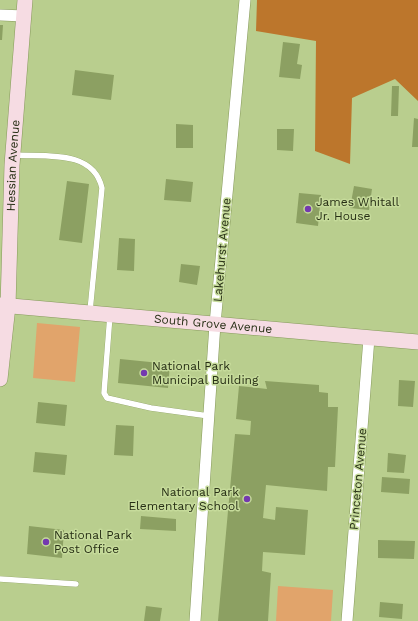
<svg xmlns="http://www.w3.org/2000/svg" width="418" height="621" font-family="'Work Sans',sans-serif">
<rect width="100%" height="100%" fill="#b9ce8e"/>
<path fill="#e1a46b" d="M 37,323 L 80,327 L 75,382 L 33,378 Z
M 278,586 L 333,590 L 331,621 L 276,621 Z"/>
<path fill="#bc762c" d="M 257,0 L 418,0 L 418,101 L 395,79 L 352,98 L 350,164 L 315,151 L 316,41 L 256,31 Z"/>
<path fill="#8ca062" d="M 0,25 L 3,25 L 2,40 L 0,40 Z
M 283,42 L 300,44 L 297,64 L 302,65 L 300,79 L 279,77 Z
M 75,70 L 114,75 L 111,100 L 72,95 Z
M 392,86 L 399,86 L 398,116 L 391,116 Z
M 414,118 L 418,119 L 418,147 L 412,147 Z
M 176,124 L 193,125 L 193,148 L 176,148 Z
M 277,129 L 294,129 L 293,151 L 277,150 Z
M 166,179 L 193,182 L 191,202 L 164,200 Z
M 67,181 L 89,184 L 82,243 L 59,240 Z
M 354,186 L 372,189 L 369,210 L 350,208 Z
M 299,193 L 321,195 L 318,226 L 296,223 Z
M 119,238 L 135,239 L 134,271 L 117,270 Z
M 181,264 L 200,266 L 197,285 L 179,282 Z
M 120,359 L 170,364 L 168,388 L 118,383 Z
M 399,380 L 415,381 L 413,407 L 398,406 Z
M 265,381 L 319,385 L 319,392 L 328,393 L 328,407 L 338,407 L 335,467 L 328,467 L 327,491 L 266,485 L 263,518 L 275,520 L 276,507 L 308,510 L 305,555 L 263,552 L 262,571 L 271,573 L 268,621 L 218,621 L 235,434 L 250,435 L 251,421 L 236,419 L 239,386 L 267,389 Z
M 38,402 L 67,405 L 65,426 L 36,423 Z
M 116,425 L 134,426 L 133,456 L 114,455 Z
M 35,452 L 67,455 L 65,475 L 33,472 Z
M 388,453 L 406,455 L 404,473 L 387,472 Z
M 382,477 L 410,479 L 409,494 L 381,492 Z
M 141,516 L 176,519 L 176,531 L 140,529 Z
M 29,526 L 64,530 L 62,558 L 27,554 Z
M 378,540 L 415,541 L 414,559 L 378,558 Z
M 380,602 L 403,604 L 402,619 L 379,617 Z
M 146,606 L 162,608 L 160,621 L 144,621 Z"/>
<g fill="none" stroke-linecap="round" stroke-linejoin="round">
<g stroke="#86995b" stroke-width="6">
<path id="lane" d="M 14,155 C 45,157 93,149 102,188 L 90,311
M 110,315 L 104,393 L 107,398 L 151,408 L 209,416
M 0,579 L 76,584"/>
</g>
<g stroke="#86995b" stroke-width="12">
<path id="street" d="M 0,15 L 24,16
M 195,621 L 215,324 L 245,0
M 347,621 L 369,338"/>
</g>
<g stroke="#86995b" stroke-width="16">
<g id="secondary">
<path id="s1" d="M 0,305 L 418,342"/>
<path id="s2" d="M 0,379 L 8,306 L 12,165 L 25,0"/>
</g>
</g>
<use href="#lane" stroke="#fff" stroke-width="5.5"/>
<use href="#street" stroke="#fff" stroke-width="11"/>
<use href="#secondary" stroke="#f6dce3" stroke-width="15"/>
</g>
<g fill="#7439af" stroke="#c6db9b" stroke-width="1.5">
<circle cx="308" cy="209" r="4"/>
<circle cx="144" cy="373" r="4"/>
<circle cx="247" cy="499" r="4"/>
<circle cx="46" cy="542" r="4"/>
</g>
<g text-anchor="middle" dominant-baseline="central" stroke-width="3" stroke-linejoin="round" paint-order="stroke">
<g font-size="12" fill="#272f15" stroke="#c6db9b">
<text stroke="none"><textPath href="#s2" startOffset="214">Hessian Avenue</textPath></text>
<text transform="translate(222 250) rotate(-85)">Lakehurst Avenue</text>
<text stroke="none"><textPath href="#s1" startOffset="214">South Grove Avenue</textPath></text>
<text transform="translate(358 479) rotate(-85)">Princeton Avenue</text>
</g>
<g font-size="12" fill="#272f15" stroke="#c6db9b" text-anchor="start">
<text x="316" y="202">James Whitall<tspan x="316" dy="14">Jr. House</tspan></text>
<text x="152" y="366">National Park<tspan x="152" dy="14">Municipal Building</tspan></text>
<text x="239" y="492" text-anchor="end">National Park<tspan x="239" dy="14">Elementary School</tspan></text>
<text x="54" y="535">National Park<tspan x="54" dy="14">Post Office</tspan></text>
</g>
</g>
</svg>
